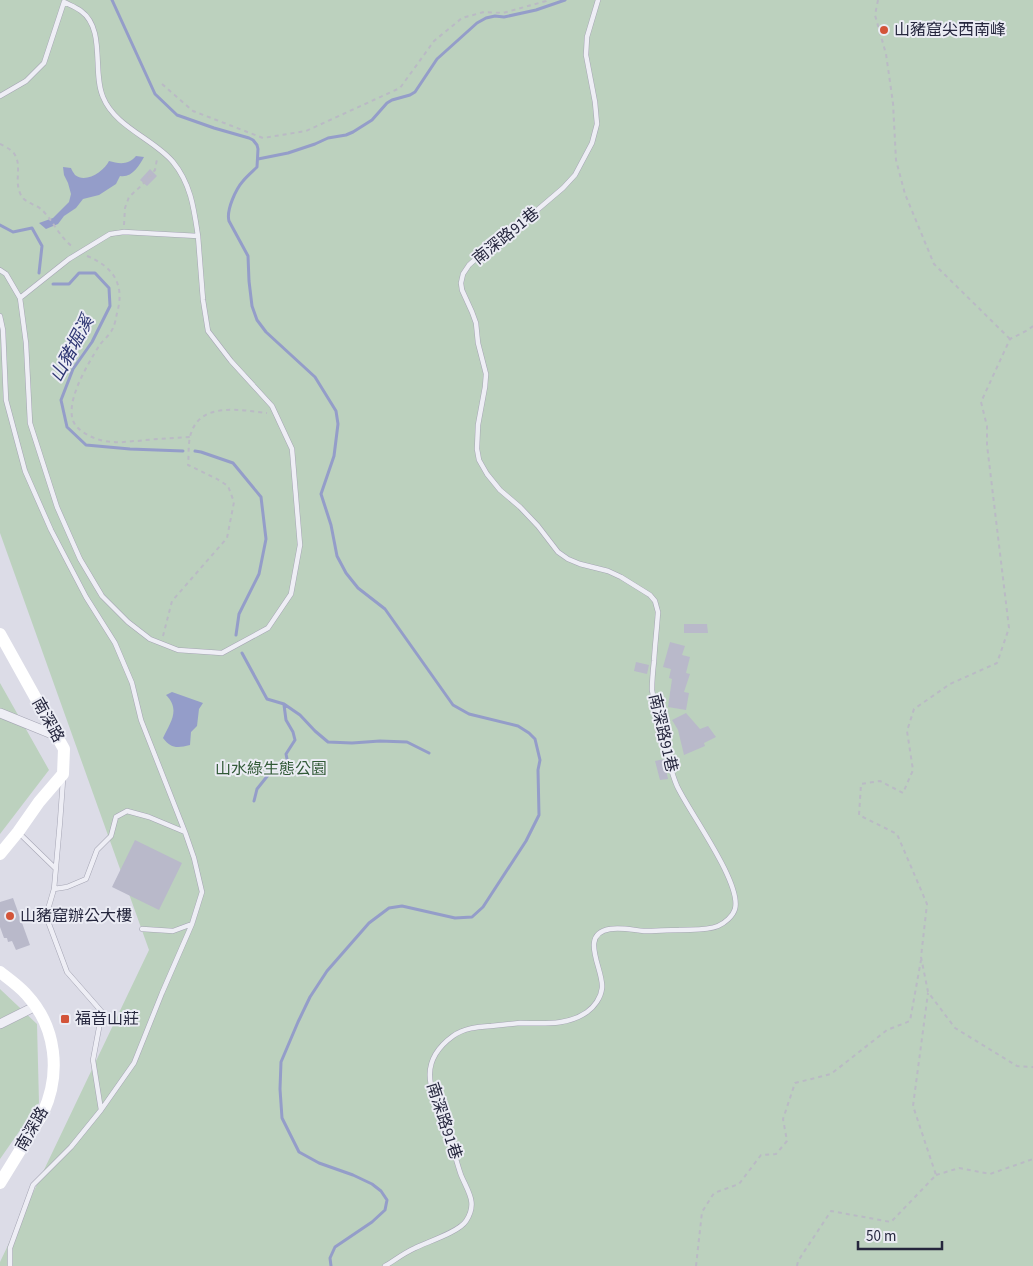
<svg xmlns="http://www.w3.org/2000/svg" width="1033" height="1266" font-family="'Source Sans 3','Noto Sans TC',sans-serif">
<rect width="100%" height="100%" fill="#dcdce7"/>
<path fill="#bcd1be" d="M 0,0 L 1033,0 L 1033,1266 L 0,1266 L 0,1262 L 149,950 L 0,533 Z
M 0,683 L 49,770 L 0,834 Z
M 0,989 L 37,1024 L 39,1103 L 0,1159 Z"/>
<path fill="#949dc9" d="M 136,156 L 144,157 C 139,166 132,178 120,176 L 116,184 L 99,195 L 83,199 L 76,208 L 64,216 L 58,224 L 46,229 L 39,223 L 53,218 L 69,202 L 71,194 L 68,183 L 64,175 L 63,167 L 71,168 C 71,169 75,175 75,175 C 86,184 104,171 109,161 C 119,164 129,165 136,156 Z
M 172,692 L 203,703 L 199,709 L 197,726 L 191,732 L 190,745 C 178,748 171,749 163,738 C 170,723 181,710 166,695 Z"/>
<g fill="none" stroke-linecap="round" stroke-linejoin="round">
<path stroke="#949dc9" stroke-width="3" d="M 112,0 L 155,94 L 177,115 L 214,128 L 249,138 L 253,140 L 257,145 L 258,149 L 257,167 C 253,171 247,176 243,181 C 236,189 226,210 229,221 L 248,256 L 249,281 L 252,306 L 257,320 L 266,332 L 315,377 L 336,411 L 338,424 L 334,456 L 321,494 L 331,525 L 337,556 L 346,573 L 358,588 L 385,609 L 453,705 L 469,714 L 518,726 L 529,733 L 535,739 L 540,760 L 538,770 L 539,815 L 526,841 L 483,907 L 472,917 L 455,918 L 402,906 L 389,908 L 369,923 L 327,971 L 310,997 L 298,1022 L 281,1062 L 280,1089 L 282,1118 L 299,1152 L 319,1163 L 353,1175 L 372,1184 L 381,1191 L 387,1200 L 385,1210 L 372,1222 L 335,1247 L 330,1258 L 331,1266
M 258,159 L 288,153 L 315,144 L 328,138 L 346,135 L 353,132 L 372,120 L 387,103 L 392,100 L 410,95 L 415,92 L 437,59 L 477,23 L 486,18 L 495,16 L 504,17 L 536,10 L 565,0
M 0,225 L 13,232 L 32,228 L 42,246 L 39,273
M 53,284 L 69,284 L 79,273 L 95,273 L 109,288 L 110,306 L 92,342 L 73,369 L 61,400 L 67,427 L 86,445 L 130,449 L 183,451
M 195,451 L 201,452 L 233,463 L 261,497 L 266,539 L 259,574 L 239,614 L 236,635
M 242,653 L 267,699 L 284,704 L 300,715 L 315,731 L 328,742 L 352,743 L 380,741 L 407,742 L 429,753
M 254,801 L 257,789 L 273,769 L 288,764 L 286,754 L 295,740 L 293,732 L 286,720 L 284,705"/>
</g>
<path fill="#b9b9ca" d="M 150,169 L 157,176 L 147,186 L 140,180 Z
M 684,624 L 707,624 L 708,633 L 684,633 Z
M 670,642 L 685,646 L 682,655 L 690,657 L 686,673 L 690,674 L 684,692 L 689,693 L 686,710 L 668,707 L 672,679 L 669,678 L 671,669 L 663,667 Z
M 636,662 L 649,665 L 647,674 L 634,671 Z
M 686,713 L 700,729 L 708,726 L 716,737 L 704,743 L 705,746 L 684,755 L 678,730 L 672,720 Z
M 664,759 L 668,779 L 660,780 L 655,761 Z
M 135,840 L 182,863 L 159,910 L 112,887 Z
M 13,898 L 30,945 L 16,950 L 12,941 L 8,942 L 7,938 L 4,938 L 0,927 L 0,902 Z"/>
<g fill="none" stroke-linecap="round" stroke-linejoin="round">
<g stroke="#a5a5b4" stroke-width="5.5">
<path id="lane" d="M 0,96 L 26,81 L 44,63 L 64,2 C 70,5 76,7 81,11 C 106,29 92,72 103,97 C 115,127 154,139 173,162 C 191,184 194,209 198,236 L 124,232 L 110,234 L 69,259 L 20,298
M 0,270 L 6,274 L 20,298 L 26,343 L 30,423 L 57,507 L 80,559 L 102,596 L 128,622 L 150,639 L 178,650 L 222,653 L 268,628 L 291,594 L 300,545 L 292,449 L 272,406 L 231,361 L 208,331 L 203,300 L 198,236
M 0,316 L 3,330 L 6,400 L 25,471 L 51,530 L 86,597 L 115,643 L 132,683 L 141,720 L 185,832 L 149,817 L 127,811 L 116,817 L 111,836 L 97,850 L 86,879 L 67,887 L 54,889
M 19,833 L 55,868
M 142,929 L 173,931 L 192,924 L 202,892 L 194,858 L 185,832
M 101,1110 L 134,1063 L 162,993 L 192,924
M 10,1266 L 10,1248 L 33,1185 L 71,1147 L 101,1110 L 93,1060 L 102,1012 L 67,972 L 46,916 L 54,889 L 60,822 L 63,780
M 385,1266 C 395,1260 404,1253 415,1248 C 427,1242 459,1232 466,1221 C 478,1203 468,1192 461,1175 C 456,1161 453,1146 448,1132 C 434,1095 413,1065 453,1036 C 464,1028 477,1027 491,1026 C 500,1025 510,1024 520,1023 C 543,1023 567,1026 587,1012 C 594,1007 601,998 602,988 C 604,970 578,934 610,929 C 621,927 633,930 644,931 C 656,931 667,930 679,930 C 691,929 706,931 718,926 C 725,923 733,916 735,909 C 742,883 689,812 677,786 C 667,763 665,738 659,714 C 657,706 653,698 652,690 C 652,681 653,670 654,661 C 655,644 657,628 658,612 L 655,601 L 650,595 L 621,577 L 608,571 L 580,564 L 568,559 L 558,552 L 538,526 L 520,507 L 500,490 L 487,474 L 479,460 L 477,449 L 478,425 L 485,387 L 486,374 L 478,343 L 476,323 L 472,312 L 462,290 L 461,283 L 463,274 L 469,265 L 479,256 L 502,240 L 563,188 L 575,175 L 592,143 L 597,124 L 595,102 L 586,55 L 587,37 L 598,0"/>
</g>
<g stroke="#a5a5b4" stroke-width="10">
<path id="street" d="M 0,713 L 57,736
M 0,1024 L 36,1006"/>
</g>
<path stroke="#babac5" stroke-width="2" stroke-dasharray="4 4" stroke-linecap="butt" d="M 878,0 L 875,15 L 886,54 L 893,103 L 896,160 L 905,194 L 934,264 L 1010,339
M 162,84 L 193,111 L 263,138 L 306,131 L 400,88 L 434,41 L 462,18 L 484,12 L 503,13 L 546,1 L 546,0
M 0,144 C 4,146 10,149 13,152 C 23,164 14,179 20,193 C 24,203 33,203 41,209 C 53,220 59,237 73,247
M 124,225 L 125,208 L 129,197 L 141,186 L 155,170 L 157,159
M 87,256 C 114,267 125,285 117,313 C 116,318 115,324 113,328 C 110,335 103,340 99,346 C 88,364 61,407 76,426 C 85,436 101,442 114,442 C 121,443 129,441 137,441 C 154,439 172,438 190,437
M 1033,326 L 1028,330 L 1010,339 L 981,402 L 987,426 L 987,445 L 1009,628 L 997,663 L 950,684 L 914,709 L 907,731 L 913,770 L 903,793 L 880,781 L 861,784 L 859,815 L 897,834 L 927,904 L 921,957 L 928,992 L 955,1028 L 1017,1066 L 1033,1067
M 163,636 L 172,601 L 227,538 L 234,502 L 228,486 L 217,479 L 188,465 C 189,456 188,446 190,437 C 198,401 240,410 267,413
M 936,1175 L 959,1168 L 990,1174 L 1033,1159
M 696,1266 L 702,1212 L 714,1193 L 739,1184 L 761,1155 L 776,1154 L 787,1141 L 783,1119 L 795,1083 L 831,1074 L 887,1030 L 910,1021 L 921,960
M 797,1266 L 798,1261 L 831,1211 L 891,1222 L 936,1175 L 913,1106 L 928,993"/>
<use href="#lane" stroke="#eeeef5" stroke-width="4.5"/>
<use href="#street" stroke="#eeeef5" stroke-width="9"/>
<path stroke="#fff" stroke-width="12" d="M 0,634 L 64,749 L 63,774 L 39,802 L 18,832 L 0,854
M 0,972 C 9,979 19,986 26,994 C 57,1027 61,1074 43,1113 L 0,1183"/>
</g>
<g fill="#d35439" stroke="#ebecf4" stroke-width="2">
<circle cx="884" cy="30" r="5"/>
<circle cx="10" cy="916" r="5"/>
<rect x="60" y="1014" width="10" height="10" rx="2.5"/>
</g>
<g text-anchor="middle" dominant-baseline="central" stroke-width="4" stroke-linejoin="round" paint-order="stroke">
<g font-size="16" fill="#25263d" stroke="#ebecf4" text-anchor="start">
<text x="894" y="30">山豬窟尖西南峰</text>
<text x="20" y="916">山豬窟辦公大樓</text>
<text x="75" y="1019">福音山莊</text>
</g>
<g font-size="16" fill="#25263d" stroke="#ebecf4">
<text transform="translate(506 236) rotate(-39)">南深路91巷</text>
<text transform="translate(48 720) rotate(61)">南深路</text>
<text transform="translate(663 733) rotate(77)">南深路91巷</text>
<text transform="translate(444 1121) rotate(72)">南深路91巷</text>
<text transform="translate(32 1129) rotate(-60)">南深路</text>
</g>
<g font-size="16" fill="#325a37" stroke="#ebecf4">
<text x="271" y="769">山水綠生態公園</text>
</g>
<g font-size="18" font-style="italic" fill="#2e3673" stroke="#ebecf4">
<text transform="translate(72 349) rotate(-62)">山豬堀溪</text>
</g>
</g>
<path d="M858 1241v8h84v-8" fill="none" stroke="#25263d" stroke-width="2.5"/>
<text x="866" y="1241" font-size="15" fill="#25263d" stroke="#ebecf4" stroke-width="4" paint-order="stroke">50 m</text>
</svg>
